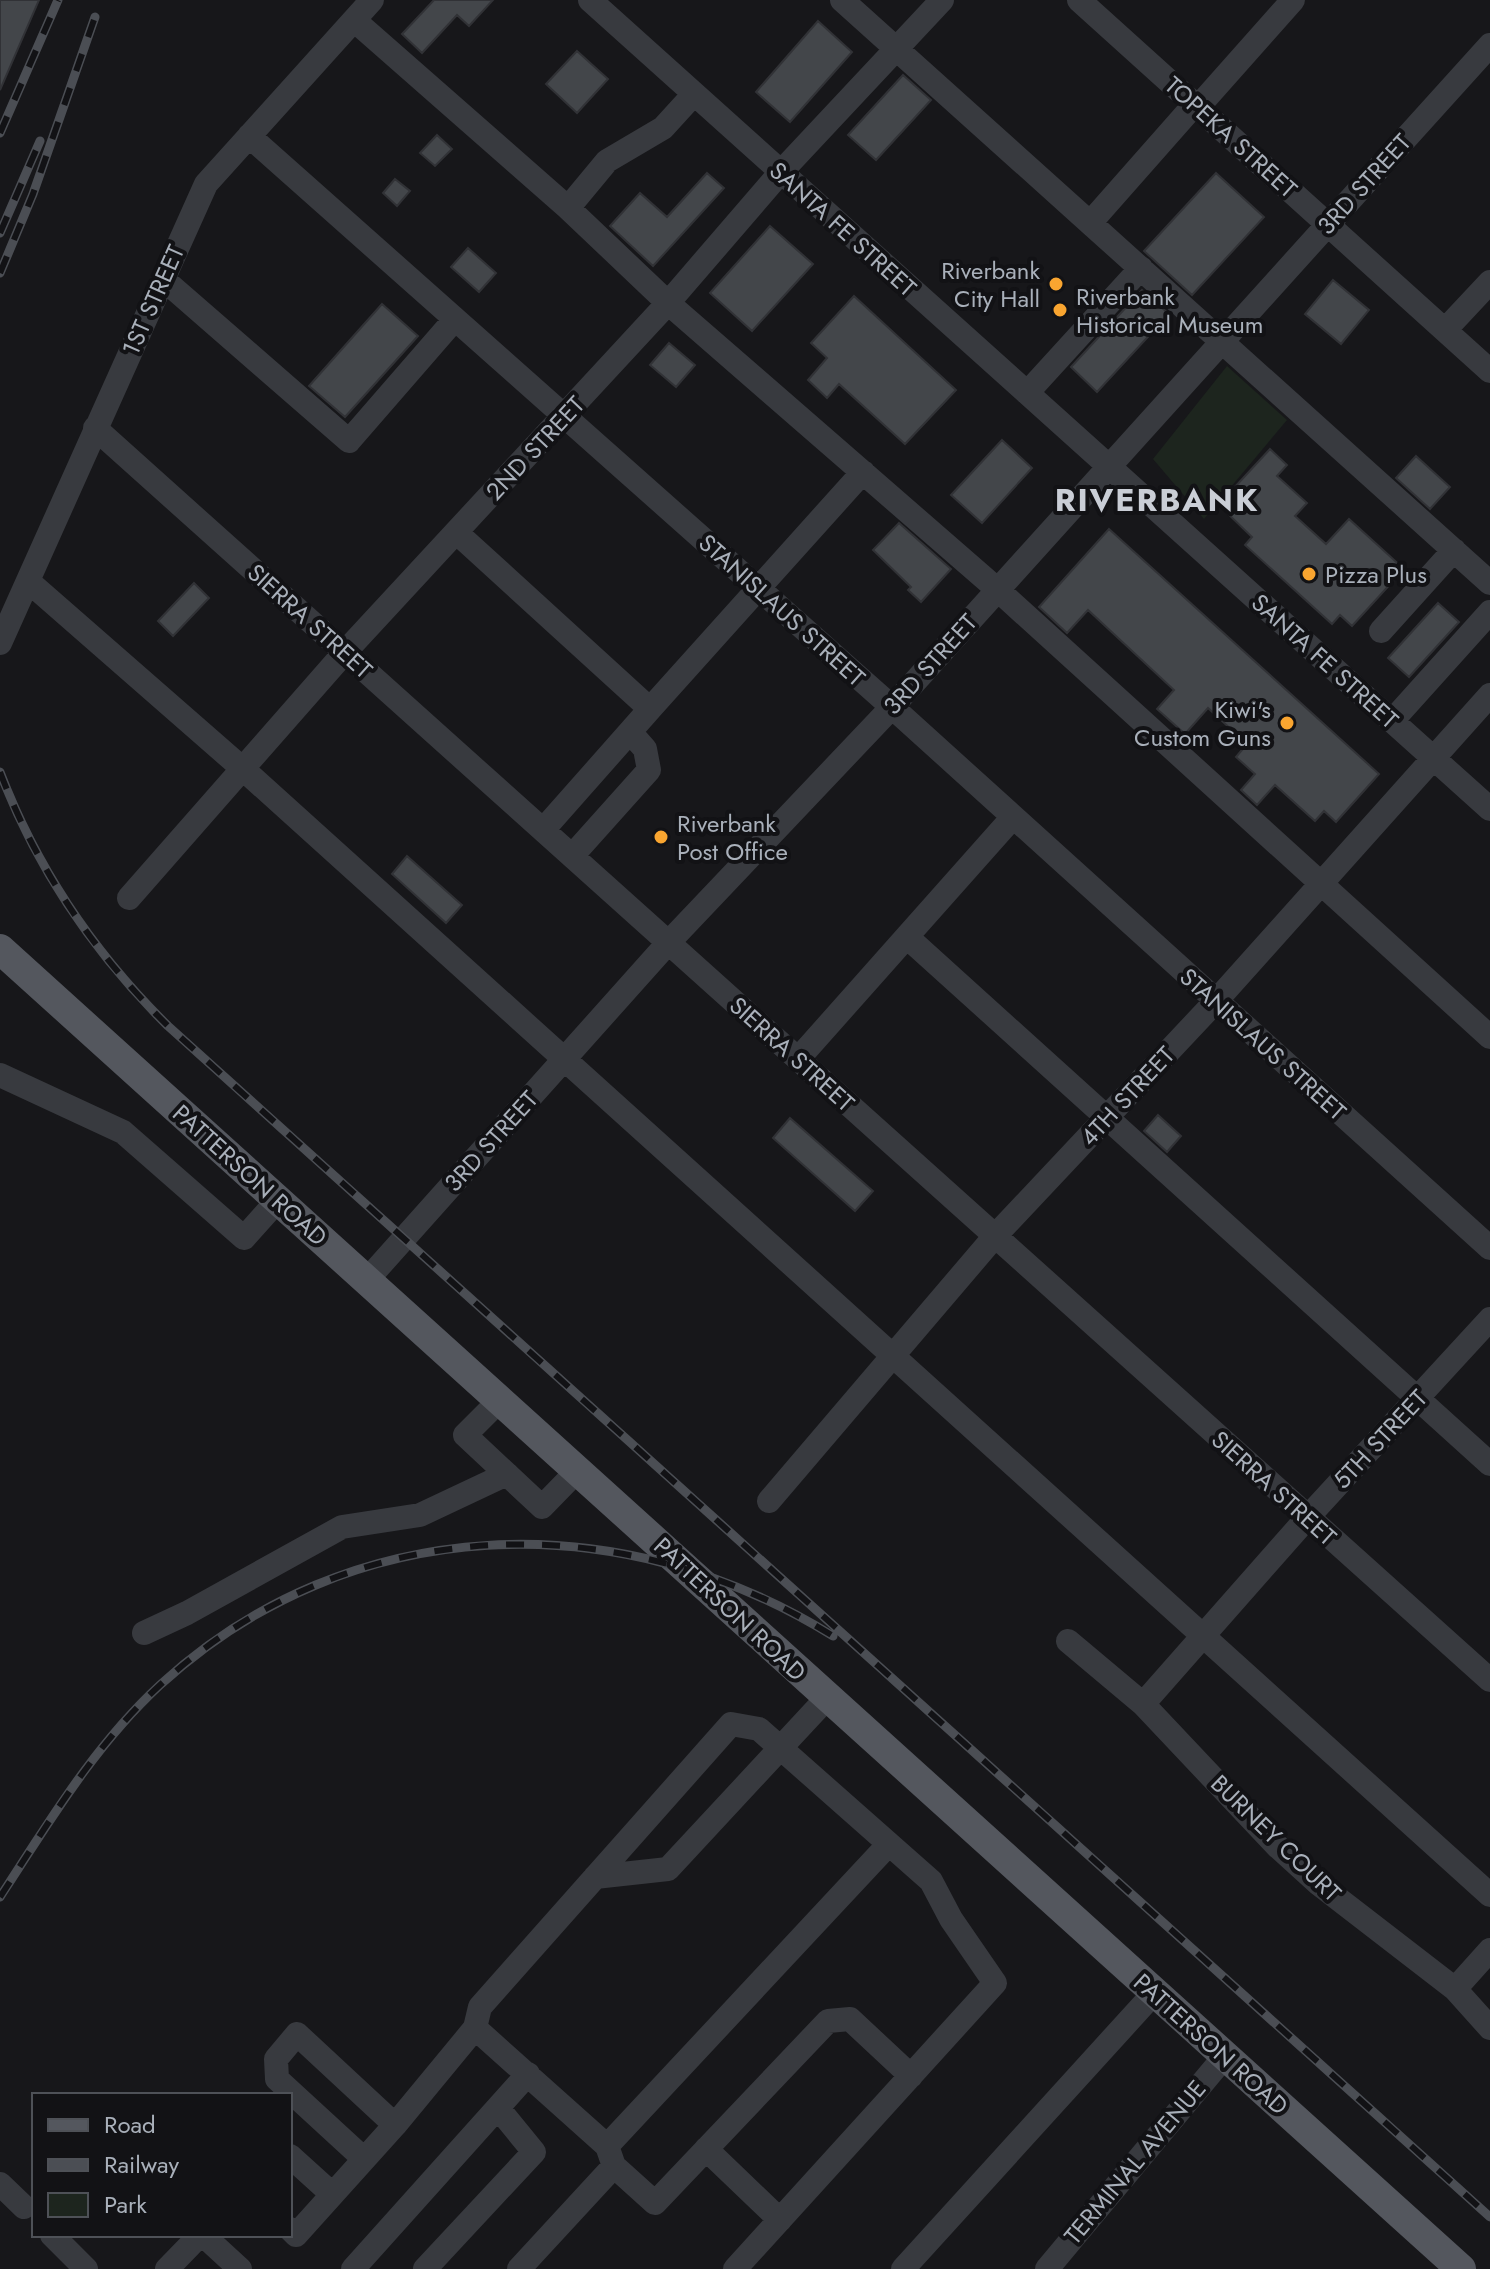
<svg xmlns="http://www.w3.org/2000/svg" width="1490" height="2269" font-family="Jost,sans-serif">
<rect width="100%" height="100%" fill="#17171a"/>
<path fill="#1d251e" d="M 1227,366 L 1287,420 L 1204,519 L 1153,459 Z"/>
<path fill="#43464a" stroke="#313236" stroke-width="2" d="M 0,0 L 39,0 L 0,90 Z
M 434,0 L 493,0 L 469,26 L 457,15 L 422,53 L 402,34 Z
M 818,21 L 852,52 L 790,122 L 756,92 Z
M 577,51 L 608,79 L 577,113 L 546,84 Z
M 903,75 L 931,100 L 876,160 L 848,135 Z
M 437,135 L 452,149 L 435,166 L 420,153 Z
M 707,173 L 724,188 L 653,266 L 610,226 L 640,193 L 667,217 Z
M 1216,173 L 1264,217 L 1192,295 L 1144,251 Z
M 395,179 L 410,191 L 397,206 L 383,193 Z
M 770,226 L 813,264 L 752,331 L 710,293 Z
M 468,248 L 496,273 L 479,292 L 451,267 Z
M 1333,280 L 1369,310 L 1341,344 L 1305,314 Z
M 1142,290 L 1169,314 L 1097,392 L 1071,367 Z
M 854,296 L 956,390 L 905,444 L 839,384 L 827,398 L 808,380 L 827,358 L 811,343 Z
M 382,304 L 418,336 L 345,417 L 309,386 Z
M 669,343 L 695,365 L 676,387 L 650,365 Z
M 1002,440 L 1032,468 L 982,523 L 951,495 Z
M 1270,449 L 1287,465 L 1277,476 L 1307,503 L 1295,516 L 1326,544 L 1349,519 L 1404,569 L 1352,626 L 1340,615 L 1332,624 L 1245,545 L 1252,537 L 1223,509 L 1237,493 L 1233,489 Z
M 1416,456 L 1450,487 L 1430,509 L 1396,478 Z
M 899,523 L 951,569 L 921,602 L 908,590 L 911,587 L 873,550 Z
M 1109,529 L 1379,774 L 1336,822 L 1324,811 L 1315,821 L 1275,785 L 1257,805 L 1241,790 L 1255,774 L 1236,757 L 1247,744 L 1208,708 L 1185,734 L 1157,709 L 1174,690 L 1088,610 L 1067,633 L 1039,607 Z
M 194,583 L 209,598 L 173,636 L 158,621 Z
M 1438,603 L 1459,622 L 1409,677 L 1388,658 Z
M 407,856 L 462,905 L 446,923 L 392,874 Z
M 1158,1115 L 1181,1136 L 1167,1152 L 1144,1131 Z
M 790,1118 L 873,1191 L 855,1211 L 773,1138 Z"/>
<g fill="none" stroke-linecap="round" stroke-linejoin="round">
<path stroke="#383a3f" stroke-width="24" d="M 590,0 L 1490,809
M 842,0 L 1090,223 L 1195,104
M 1079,0 L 1490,371
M 354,20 L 568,208 L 607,161 L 663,128 L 694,94
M 1198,107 L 1293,0
M 249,136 L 892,707 L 1490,1248
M 568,208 L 668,303 L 998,590 L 1490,1037
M 1090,223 L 1490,583
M 163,279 L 349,441 L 455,319
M 1445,330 L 1490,282
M 1027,393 L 1141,268
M 95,428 L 1490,1680
M 457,533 L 650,709 L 863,472
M 28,581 L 243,769 L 1490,1895
M 1381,631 L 1454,550
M 0,643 L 206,184 L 372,0
M 1392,721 L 1490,612
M 543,830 L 650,709
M 572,856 L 649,770 L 645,749 L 630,732
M 129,898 L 345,652 L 668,303 L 780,173 L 942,0
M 907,937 L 1490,1464
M 798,1059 L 1013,817
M 0,1075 L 123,1132 L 244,1238 L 278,1200
M 366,1281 L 668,943 L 892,707 L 1490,45
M 500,1400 L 465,1435 L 542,1507 L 578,1470
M 769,1501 L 995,1236 L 1216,1001 L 1490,695
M 144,1633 L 187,1613 L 342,1527 L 420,1515 L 507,1474
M 1068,1641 L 1143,1704 L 1277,1846 L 1319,1884 L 1455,1989 L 1490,2028
M 1143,1704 L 1307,1518 L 1490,1319
M 595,1877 L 668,1869 L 826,1699
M 1455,1989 L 1490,1950
M 475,2028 L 480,2007 L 731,1724 L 759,1729 L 931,1881 L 951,1919 L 995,1983 L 735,2269
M 607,2146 L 614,2166 L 655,2203 L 828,2021 L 850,2019 L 911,2076
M 706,2149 L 780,2220
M 290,2156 L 332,2194
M 364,2159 L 277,2079 L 276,2059 L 297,2034 L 395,2125
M 0,2184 L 24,2207
M 290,2229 L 296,2235 L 395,2125 L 475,2028 L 607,2146 L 889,1844
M 52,2235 L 86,2269
M 203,2235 L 240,2269
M 167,2269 L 200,2235
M 353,2269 L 528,2074
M 425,2269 L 534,2152 L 498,2108
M 519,2269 L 614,2166
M 903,2269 L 1154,1993
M 1047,2269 L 1225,2056"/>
<path stroke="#54575e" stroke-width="30" d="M 0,949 L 1461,2269"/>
<g stroke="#4b4e54" stroke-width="9">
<path id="rail" d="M 0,133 L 58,0
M 0,233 L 40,141
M 0,273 L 33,194 L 95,17
M 0,772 C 37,869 94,953 168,1026 L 1490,2217
M 0,1897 C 49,1822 94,1746 160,1685 C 350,1511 619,1503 833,1636"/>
</g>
<use href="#rail" stroke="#121215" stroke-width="6" stroke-dasharray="18" stroke-linecap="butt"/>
</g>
<g fill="#f9a530" stroke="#121215" stroke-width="3">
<circle cx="1056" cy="284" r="8"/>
<circle cx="1060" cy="310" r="8"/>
<circle cx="1309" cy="574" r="8"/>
<circle cx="1287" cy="723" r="8"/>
<circle cx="661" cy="837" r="8"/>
</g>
<g text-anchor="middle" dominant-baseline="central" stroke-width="8" stroke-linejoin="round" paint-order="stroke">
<g font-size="24" fill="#a9b0ba" stroke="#121215">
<text transform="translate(1231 137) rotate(42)">TOPEKA STREET</text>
<text transform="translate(1364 184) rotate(-48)">3RD STREET</text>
<text transform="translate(843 229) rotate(42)">SANTA FE STREET</text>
<text transform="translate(153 300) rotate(-66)">1ST STREET</text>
<text transform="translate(535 448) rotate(-47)">2ND STREET</text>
<text transform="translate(782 610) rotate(42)">STANISLAUS STREET</text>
<text transform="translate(310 621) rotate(42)">SIERRA STREET</text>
<text transform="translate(1325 661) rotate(42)">SANTA FE STREET</text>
<text transform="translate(930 664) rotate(-48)">3RD STREET</text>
<text transform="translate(1263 1044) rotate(42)">STANISLAUS STREET</text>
<text transform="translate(792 1054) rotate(42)">SIERRA STREET</text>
<text transform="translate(1127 1096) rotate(-47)">4TH STREET</text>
<text transform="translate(491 1141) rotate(-48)">3RD STREET</text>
<text transform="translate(250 1175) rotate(42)">PATTERSON ROAD</text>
<text transform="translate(1380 1439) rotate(-47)">5TH STREET</text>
<text transform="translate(1274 1488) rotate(42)">SIERRA STREET</text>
<text transform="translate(730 1609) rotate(43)">PATTERSON ROAD</text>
<text transform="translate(1276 1838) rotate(44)">BURNEY COURT</text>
<text transform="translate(1211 2044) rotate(42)">PATTERSON ROAD</text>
<text transform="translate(1135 2162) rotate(-50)">TERMINAL AVENUE</text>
</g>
<g font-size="24" fill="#a9b0ba" stroke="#121215" text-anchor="start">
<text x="1040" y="270" text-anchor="end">Riverbank<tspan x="1040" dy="28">City Hall</tspan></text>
<text x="1076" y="296">Riverbank<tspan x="1076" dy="28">Historical Museum</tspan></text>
<text x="1325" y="574">Pizza Plus</text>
<text x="1271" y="709" text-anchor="end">Kiwi's<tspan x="1271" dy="28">Custom Guns</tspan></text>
<text x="677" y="823">Riverbank<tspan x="677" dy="28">Post Office</tspan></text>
</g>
<g font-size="32" font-weight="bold" letter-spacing="2" fill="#caced6" stroke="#121215">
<text x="1157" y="500">RIVERBANK</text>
</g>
</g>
<rect x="32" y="2093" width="260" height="144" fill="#121215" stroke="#4e5157" stroke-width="2"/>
<rect x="48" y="2119" width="40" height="12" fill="#54575e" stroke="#4e5157" stroke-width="2"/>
<text x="104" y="2133" font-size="24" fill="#a9b0ba">Road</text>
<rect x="48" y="2159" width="40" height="12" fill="#4b4e54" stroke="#4e5157" stroke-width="2"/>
<text x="104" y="2173" font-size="24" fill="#a9b0ba">Railway</text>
<rect x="48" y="2193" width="40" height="24" fill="#1d251e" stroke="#4e5157" stroke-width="2"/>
<text x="104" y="2213" font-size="24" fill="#a9b0ba">Park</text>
</svg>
